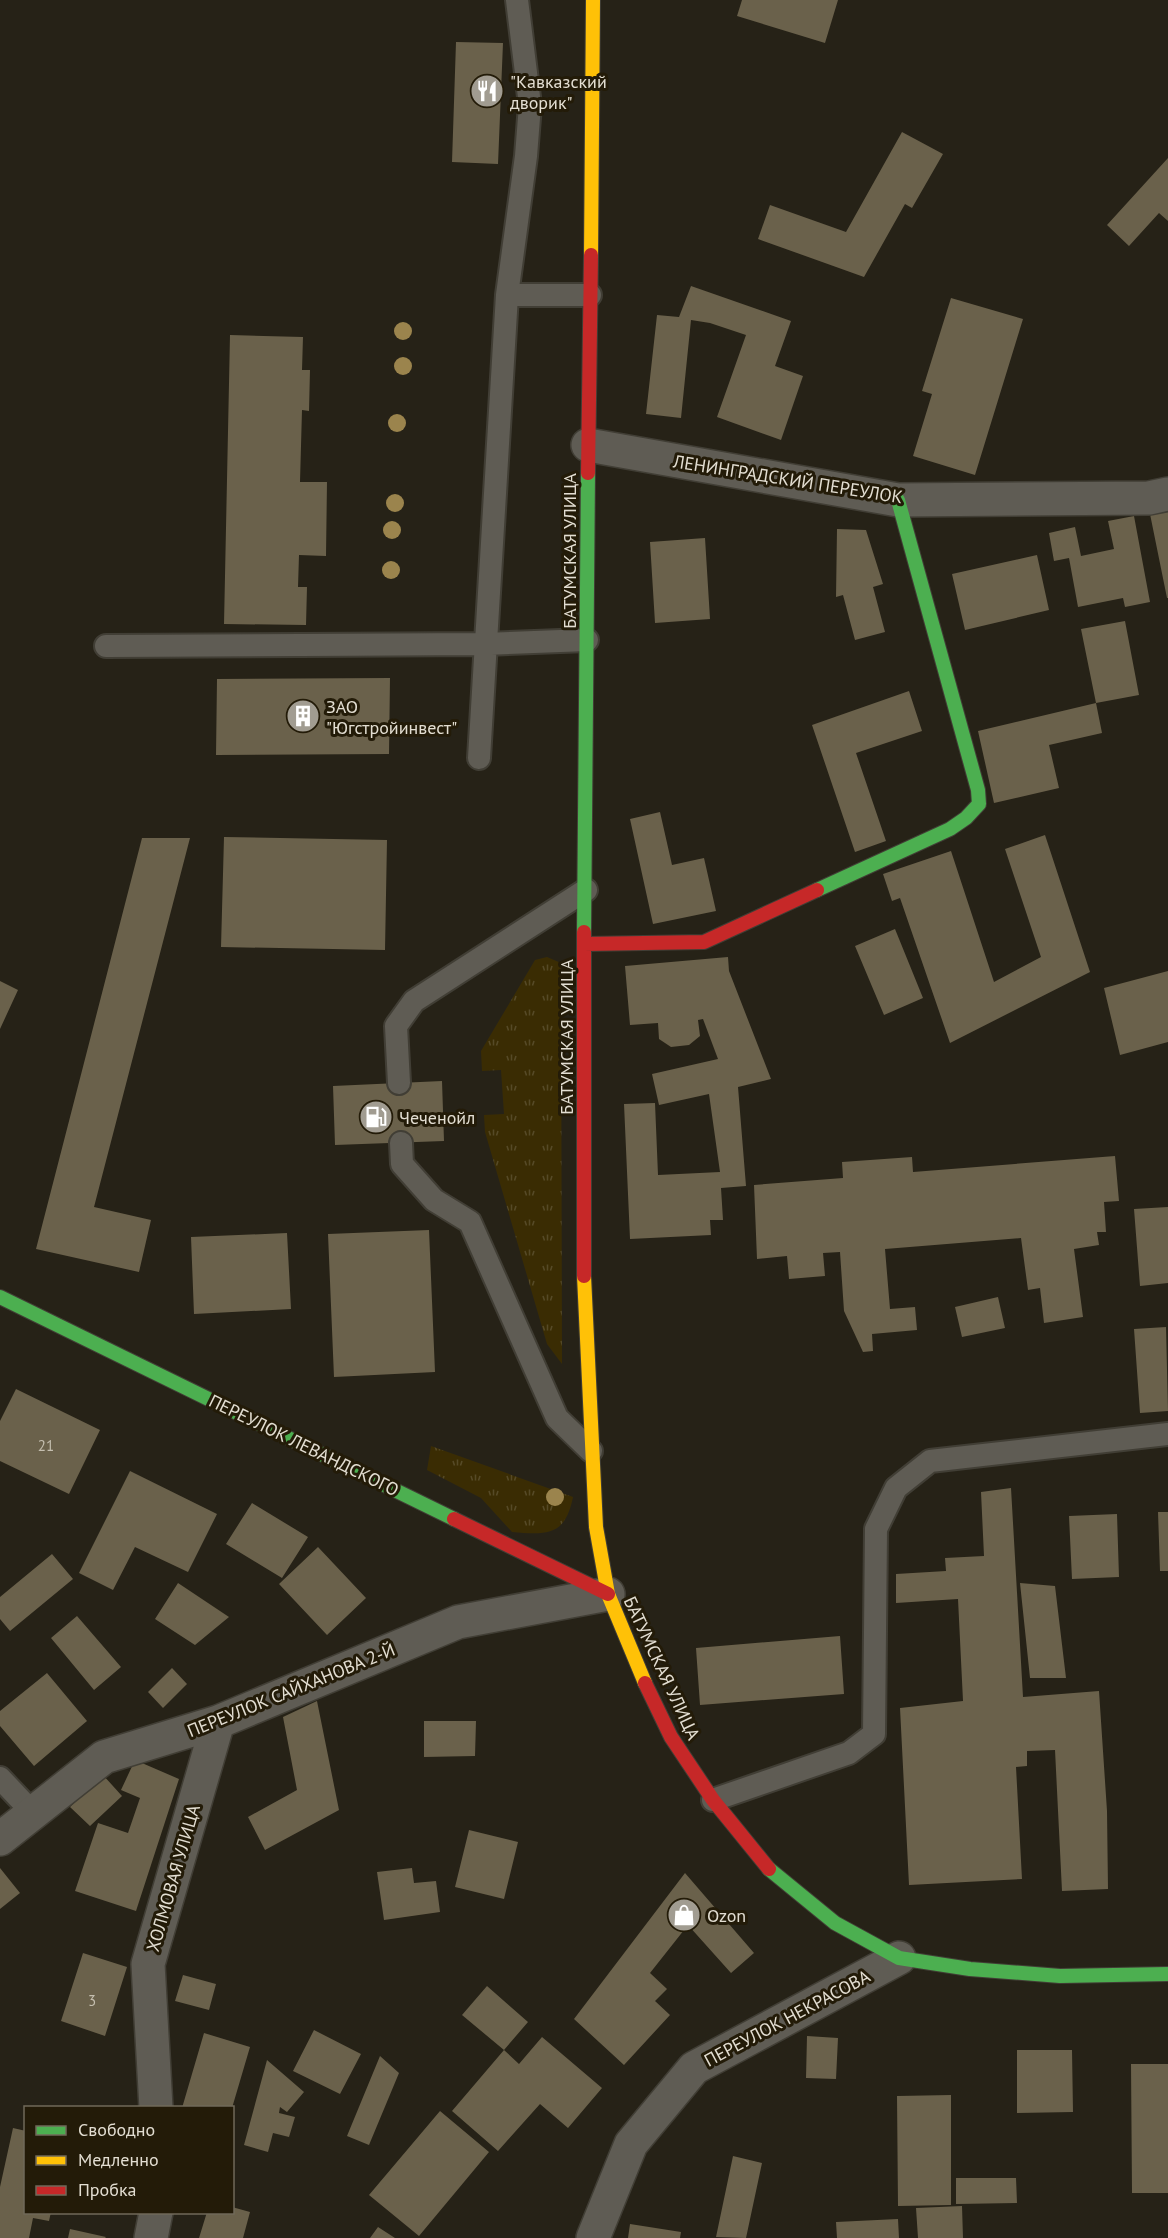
<svg xmlns="http://www.w3.org/2000/svg" width="1168" height="2238" font-family="'PT Sans',sans-serif">
<defs>
<pattern id="grass-tufts" width="24" height="20" patternUnits="userSpaceOnUse" patternTransform="scale(1.5)"><rect width="24" height="20" fill="#3a2c03"/><path d="M3 7l-1-3M5 7V3M7 7l1-3M15 17l-1-3M17 17v-4M19 17l1-3" fill="none" stroke="#564a27"/></pattern>
</defs>
<rect width="100%" height="100%" fill="#262217"/>
<path fill="url(#grass-tufts)" d="M 547,957 L 561,963 L 562,1364 L 547,1344 L 485,1132 L 484,1115 L 504,1114 L 501,1070 L 482,1071 L 481,1051 L 535,960 Z
M 431,1446 L 573,1497 C 565,1536 548,1535 512,1532 L 481,1498 L 427,1470 Z"/>
<path fill="#6a614b" d="M 742,0 L 838,0 L 825,43 L 737,16 Z
M 456,42 L 503,43 L 498,164 L 452,162 Z
M 902,132 L 943,154 L 912,208 L 905,204 L 864,277 L 758,239 L 770,205 L 846,232 Z
M 1168,158 L 1168,221 L 1159,213 L 1129,246 L 1107,225 Z
M 691,286 L 791,321 L 775,366 L 803,376 L 781,440 L 717,417 L 746,335 L 710,323 L 691,320 L 681,418 L 646,414 L 657,315 L 679,317 Z
M 951,298 L 1023,319 L 975,475 L 913,456 L 932,394 L 922,391 Z
M 230,335 L 303,337 L 302,370 L 310,370 L 309,411 L 302,410 L 300,482 L 327,482 L 326,556 L 299,555 L 298,587 L 307,587 L 306,625 L 224,624 Z
M 1168,510 L 1168,598 L 1167,598 L 1150,514 Z
M 1134,516 L 1150,602 L 1125,607 L 1123,598 L 1078,607 L 1069,558 L 1054,561 L 1049,533 L 1075,527 L 1081,556 L 1114,549 L 1108,521 Z
M 837,529 L 866,530 L 883,584 L 873,587 L 885,632 L 855,640 L 843,595 L 836,597 Z
M 705,538 L 710,619 L 655,623 L 650,542 Z
M 1037,555 L 1049,610 L 965,630 L 952,574 Z
M 1125,621 L 1139,695 L 1096,703 L 1081,629 Z
M 390,678 L 389,754 L 216,755 L 217,679 Z
M 909,691 L 922,731 L 856,753 L 886,841 L 855,852 L 812,725 Z
M 1096,703 L 1102,733 L 1049,745 L 1059,788 L 994,803 L 978,731 Z
M 660,812 L 672,865 L 704,858 L 716,911 L 653,924 L 630,819 Z
M 1045,835 L 1090,972 L 950,1043 L 900,898 L 892,901 L 883,874 L 951,851 L 994,982 L 1041,957 L 1005,849 Z
M 224,837 L 387,840 L 385,950 L 221,947 Z
M 142,838 L 190,838 L 94,1207 L 151,1220 L 139,1272 L 36,1249 Z
M 895,929 L 923,998 L 884,1015 L 855,946 Z
M 728,957 L 729,971 L 771,1079 L 738,1087 L 746,1186 L 721,1188 L 723,1220 L 710,1220 L 711,1235 L 630,1239 L 624,1104 L 655,1103 L 658,1175 L 720,1172 L 709,1094 L 659,1105 L 652,1074 L 718,1059 L 703,1019 L 698,1020 L 700,1036 L 689,1045 L 671,1047 L 659,1039 L 658,1023 L 630,1025 L 625,966 Z
M 1168,971 L 1168,1042 L 1120,1055 L 1104,988 Z
M 0,981 L 18,990 L 0,1029 Z
M 442,1081 L 444,1141 L 335,1145 L 333,1086 Z
M 1115,1156 L 1119,1201 L 1104,1202 L 1106,1232 L 1097,1232 L 1099,1245 L 1074,1249 L 1083,1317 L 1044,1323 L 1040,1288 L 1028,1290 L 1021,1238 L 885,1249 L 890,1309 L 915,1307 L 917,1330 L 872,1334 L 873,1351 L 863,1352 L 844,1311 L 840,1252 L 823,1253 L 825,1276 L 789,1279 L 787,1256 L 757,1259 L 754,1185 L 843,1178 L 842,1162 L 912,1157 L 913,1172 Z
M 1168,1207 L 1168,1283 L 1140,1286 L 1134,1209 Z
M 429,1230 L 435,1372 L 334,1377 L 328,1234 Z
M 287,1233 L 291,1309 L 194,1314 L 191,1237 Z
M 998,1297 L 1005,1328 L 962,1337 L 955,1307 Z
M 1166,1327 L 1168,1411 L 1140,1413 L 1134,1329 Z
M 16,1389 L 100,1430 L 69,1494 L 0,1461 L 0,1421 Z
M 130,1471 L 217,1514 L 188,1572 L 135,1547 L 113,1590 L 79,1573 Z
M 1011,1488 L 1023,1697 L 1099,1691 L 1107,1811 L 1108,1889 L 1062,1891 L 1055,1750 L 1027,1751 L 1027,1766 L 1016,1767 L 1022,1879 L 909,1885 L 900,1708 L 963,1701 L 958,1599 L 896,1603 L 896,1574 L 946,1571 L 945,1558 L 984,1556 L 981,1492 Z
M 252,1503 L 308,1537 L 282,1578 L 226,1544 Z
M 1158,1512 L 1168,1512 L 1168,1571 L 1160,1571 Z
M 1117,1514 L 1119,1577 L 1072,1579 L 1069,1516 Z
M 318,1547 L 366,1598 L 327,1635 L 279,1584 Z
M 52,1554 L 73,1579 L 10,1631 L 0,1619 L 0,1597 Z
M 178,1583 L 229,1617 L 195,1645 L 155,1619 Z
M 1020,1583 L 1055,1586 L 1066,1678 L 1030,1678 Z
M 77,1616 L 121,1667 L 94,1690 L 51,1638 Z
M 840,1636 L 844,1694 L 700,1705 L 696,1648 Z
M 172,1668 L 187,1684 L 163,1708 L 148,1692 Z
M 47,1673 L 87,1721 L 34,1766 L 0,1726 L 0,1711 Z
M 317,1701 L 339,1810 L 265,1850 L 248,1817 L 297,1790 L 283,1717 Z
M 424,1721 L 476,1721 L 475,1756 L 424,1757 Z
M 135,1760 L 179,1779 L 136,1911 L 75,1891 L 98,1823 L 128,1833 L 140,1798 L 121,1790 Z
M 103,1775 L 122,1796 L 90,1826 L 70,1807 Z
M 469,1830 L 518,1842 L 504,1899 L 455,1887 Z
M 0,1868 L 20,1893 L 0,1909 Z
M 412,1868 L 414,1883 L 436,1881 L 440,1912 L 384,1920 L 377,1872 Z
M 685,1873 L 754,1953 L 731,1973 L 688,1925 L 650,1973 L 667,1989 L 655,2001 L 670,2015 L 624,2065 L 574,2019 Z
M 83,1953 L 127,1967 L 105,2036 L 61,2021 Z
M 183,1975 L 216,1984 L 209,2010 L 175,2001 Z
M 487,1986 L 528,2022 L 504,2050 L 462,2015 Z
M 314,2030 L 361,2054 L 340,2094 L 293,2071 Z
M 204,2033 L 250,2047 L 232,2108 L 182,2108 Z
M 807,2036 L 838,2038 L 836,2079 L 806,2078 Z
M 542,2037 L 602,2088 L 568,2128 L 540,2104 L 498,2151 L 452,2111 L 504,2050 L 519,2064 Z
M 1017,2050 L 1072,2050 L 1073,2112 L 1017,2113 Z
M 380,2056 L 399,2073 L 369,2145 L 347,2136 Z
M 267,2060 L 304,2092 L 287,2112 L 280,2107 L 279,2113 L 295,2117 L 289,2137 L 273,2133 L 268,2152 L 244,2145 Z
M 1131,2064 L 1168,2064 L 1168,2193 L 1132,2193 Z
M 951,2095 L 951,2205 L 898,2206 L 897,2096 Z
M 440,2111 L 489,2152 L 419,2236 L 369,2195 Z
M 13,2128 L 26,2131 L 26,2212 L 51,2212 L 49,2221 L 33,2218 L 29,2238 L 0,2238 L 0,2187 Z
M 733,2156 L 762,2163 L 746,2238 L 716,2237 Z
M 956,2178 L 1016,2178 L 1017,2203 L 956,2204 Z
M 962,2206 L 963,2238 L 918,2238 L 916,2208 Z
M 232,2207 L 250,2212 L 243,2238 L 199,2238 L 207,2212 L 232,2212 Z
M 898,2219 L 899,2238 L 837,2238 L 836,2222 Z
M 630,2224 L 681,2232 L 680,2238 L 628,2238 Z
M 378,2227 L 395,2238 L 370,2238 Z
M 70,2229 L 106,2237 L 105,2238 L 68,2238 Z"/>
<g fill="none" stroke-linecap="round" stroke-linejoin="round">
<g stroke="#413e35" stroke-width="26">
<path id="lane" d="M 517,0 L 530,105 L 526,156 L 507,295 L 590,295
M 106,646 L 485,644 L 587,640
M 479,758 L 507,295
M 399,1083 L 396,1026 L 414,1001 L 586,890
M 401,1143 L 402,1164 L 434,1200 L 470,1222 L 557,1418 L 591,1451
M 0,1778 L 33,1813
M 713,1800 L 849,1753 L 874,1734 L 876,1529 L 896,1488 L 930,1461 L 1168,1434"/>
</g>
<g stroke="#413e35" stroke-width="36">
<path id="street" d="M 588,445 L 898,500 L 1149,498 L 1168,494
M 0,1839 L 104,1757 L 218,1722 L 458,1622 L 608,1594
M 156,2108 L 148,1964 L 218,1722
M 151,2238 L 156,2212
M 593,2238 L 631,2144 L 694,2068 L 899,1958"/>
</g>
<g stroke="#413e35" stroke-width="16">
<path id="fast" d="M 817,890 L 950,829 L 966,818 L 979,804 L 978,790 L 898,500
M 584,932 L 588,473
M 0,1297 L 454,1519
M 769,1869 L 835,1923 L 899,1958 L 970,1969 L 1060,1976 L 1168,1974"/>
</g>
<g stroke="#413e35" stroke-width="16">
<path id="slow" d="M 591,255 L 593,0
M 584,1276 L 596,1527 L 608,1594 L 645,1683"/>
</g>
<g stroke="#413e35" stroke-width="16">
<path id="jam" d="M 588,473 L 591,255
M 584,944 L 704,942 L 817,890
M 584,1276 L 584,932
M 454,1519 L 608,1594
M 645,1683 L 671,1737 L 713,1800 L 769,1869"/>
</g>
<use href="#lane" stroke="#5f5c54" stroke-width="22"/>
<use href="#street" stroke="#5f5c54" stroke-width="33"/>
<use href="#fast" stroke="#4caf50" stroke-width="14"/>
<use href="#slow" stroke="#ffc107" stroke-width="14"/>
<use href="#jam" stroke="#c62828" stroke-width="14"/>
</g>
<g fill="#9b844d">
<circle cx="403" cy="331" r="9"/>
<circle cx="403" cy="366" r="9"/>
<circle cx="397" cy="423" r="9"/>
<circle cx="395" cy="503" r="9"/>
<circle cx="392" cy="530" r="9"/>
<circle cx="391" cy="570" r="9"/>
<circle cx="555" cy="1497" r="9"/>
</g>
<defs>
<g id="restaurant-disc" transform="scale(1.725)"><circle r="9.5" fill="#a19c91" stroke="#231b08"/><path d="M-5-6h1v4h1v-4h1v4h1v-4h1v5L-1.5 .5V6h-2V.5L-5-1ZM5-6V6H3V1.5H1.5Q1.5-4 5-6Z" fill="#fff"/></g>
<g id="building-disc" transform="scale(1.725)"><circle r="9.5" fill="#a19c91" stroke="#231b08"/><path d="M-4-6H4V6H1V3H-1V6H-4ZM-2.5-4.3h1.7v1.8h-1.7ZM.8-4.3h1.7v1.8H.8ZM-2.5-1h1.7V.8h-1.7ZM.8-1h1.7V.8H.8Z" fill="#fff"/></g>
<g id="fuel-disc" transform="scale(1.725)"><circle r="9.5" fill="#a19c91" stroke="#231b08"/><path d="M-5.5-6h7V0h2V4h1.3V-2.5L3-4.5l.8-.8L6-3V5H2.5V1h-1V6h-7ZM-4.2-4.7v3.2H.2V-4.7Z" fill="#fff"/></g>
<g id="shop-disc" transform="scale(1.725)"><circle r="9.5" fill="#a19c91" stroke="#231b08"/><path d="M-5-2.5h2.3a2.7 3.5 0 0 1 5.4 0H5L5.5 6h-11ZM-1.5-2.5h3a1.5 2.3 0 0 0-3 0Z" fill="#fff"/></g>
</defs>
<g fill-rule="evenodd">
<use href="#restaurant-disc" x="487" y="91"/>
<use href="#building-disc" x="303" y="716"/>
<use href="#fuel-disc" x="376" y="1117"/>
<use href="#shop-disc" x="684" y="1915"/>
</g>
<g text-anchor="middle" dominant-baseline="central" stroke-width="6" stroke-linejoin="round" paint-order="stroke">
<g font-size="15" fill="#c5bfb0">
<text x="46" y="1445">21</text>
<text x="92" y="2000">3</text>
</g>
<g font-size="18" fill="#e3ded2" stroke="#231b08" text-anchor="start">
<text x="510" y="81">"Кавказский<tspan x="510" dy="21">дворик"</tspan></text>
<text x="326" y="706">ЗАО<tspan x="326" dy="21">"Югстройинвест"</tspan></text>
<text x="399" y="1117">Чеченойл</text>
<text x="707" y="1915">Ozon</text>
</g>
<g font-size="18" fill="#e3ded2" stroke="#231b08">
<text transform="translate(788 479) rotate(9)">ЛЕНИНГРАДСКИЙ ПЕРЕУЛОК</text>
<text transform="translate(569 551) rotate(-90)">БАТУМСКАЯ УЛИЦА</text>
<text transform="translate(566 1037) rotate(-90)">БАТУМСКАЯ УЛИЦА</text>
<text transform="translate(304 1445) rotate(26)">ПЕРЕУЛОК ЛЕВАНДСКОГО</text>
<text transform="translate(662 1668) rotate(65)">БАТУМСКАЯ УЛИЦА</text>
<text transform="translate(291 1690) rotate(-22)">ПЕРЕУЛОК САЙХАНОВА 2-Й</text>
<text transform="translate(173 1878) rotate(-74)">ХОЛМОВАЯ УЛИЦА</text>
<text transform="translate(787 2018) rotate(-28)">ПЕРЕУЛОК НЕКРАСОВА</text>
</g>
</g>
<rect x="24" y="2106" width="210" height="108" fill="#231b08" stroke="#706959" stroke-width="1.5"/>
<rect x="36" y="2126" width="30" height="9" fill="#4caf50" stroke="#706959" stroke-width="1.5"/>
<text x="78" y="2136" font-size="18" fill="#e3ded2">Свободно</text>
<rect x="36" y="2156" width="30" height="9" fill="#ffc107" stroke="#706959" stroke-width="1.5"/>
<text x="78" y="2166" font-size="18" fill="#e3ded2">Медленно</text>
<rect x="36" y="2186" width="30" height="9" fill="#c62828" stroke="#706959" stroke-width="1.5"/>
<text x="78" y="2196" font-size="18" fill="#e3ded2">Пробка</text>
</svg>
